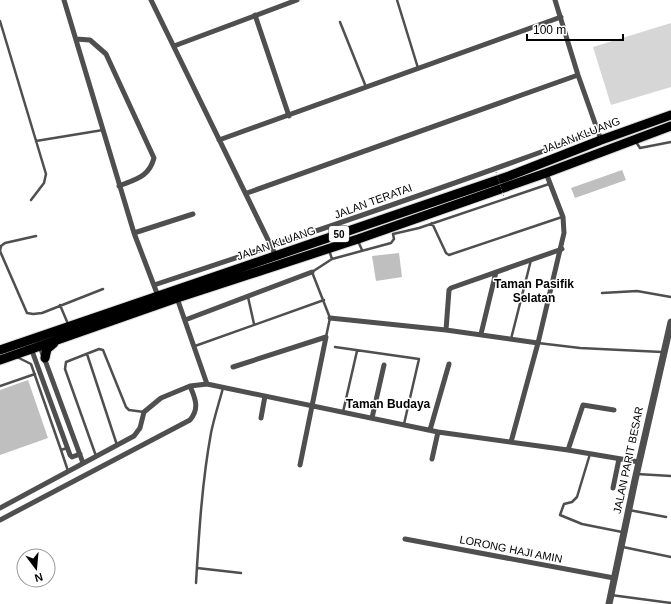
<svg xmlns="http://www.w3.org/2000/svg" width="671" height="604" font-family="Helvetica,sans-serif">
<rect width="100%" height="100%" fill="#fff"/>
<path fill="#d6d6d6" d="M 671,23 L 671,87 L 611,105 L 593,47 Z"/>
<path fill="#bfbfbf" d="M 622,170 L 626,180 L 575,198 L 571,188 Z
M 399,253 L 402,277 L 376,281 L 372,256 Z
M 28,380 L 48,438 L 0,455 L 0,390 Z"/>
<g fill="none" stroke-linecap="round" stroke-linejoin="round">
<g stroke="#dbdbdb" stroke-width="11">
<path id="trunk" d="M 0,350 L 509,176 L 601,140 L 671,115
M 45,358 L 47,349 L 54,343
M 0,360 L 177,298 L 358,239 L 546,173 L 671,126"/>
</g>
<path stroke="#4f4f4f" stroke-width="2.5" d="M 397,0 L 418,68
M 0,21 L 46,174 L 44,183 L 31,200
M 340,22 L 366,87
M 36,141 L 103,130
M 636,142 L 640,148 L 671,142
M 432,223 L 446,253 L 449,255 L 562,217
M 36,236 L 5,243 L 1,246 L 0,251 L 27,313 L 33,314 L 42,313 L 103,289
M 358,241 L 362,250
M 329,250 L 332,259
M 602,293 L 637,291 L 671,297
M 248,297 L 254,324
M 60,305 L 68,324
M 326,337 L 330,318 L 312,272 L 332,259 L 391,243 L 394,239 L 393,234 L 419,228 L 549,184
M 511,339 L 531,260
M 538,343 L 580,348 L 662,352
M 195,346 L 324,300
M 335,347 L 419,359 L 404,424
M 87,354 L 117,445
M 17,357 L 31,364 L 61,450 L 67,448
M 0,386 L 35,374
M 343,412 L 357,351
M 61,450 L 68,471
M 590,454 L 577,497 L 572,502 L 564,504 L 560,515 L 582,524 L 622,532
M 96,456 L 65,369 L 66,362 L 99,349 L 103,350 L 126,407 L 129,410 L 144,412
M 637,474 L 671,476
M 629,510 L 666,517
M 623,547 L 671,557
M 197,568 L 241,573
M 196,583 C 199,533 202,482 211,433 C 214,418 219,403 223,388
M 611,595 L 671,603"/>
<path stroke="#4f4f4f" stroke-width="5" d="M 64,0 L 134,233 L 158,296
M 151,0 L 276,256
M 555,0 L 578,75 L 601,140
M 255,15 L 289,116
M 76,39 L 90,40 L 106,54 L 154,158 C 149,177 136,179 119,186
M 174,46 L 297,0
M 219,140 L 561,17
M 247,193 L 578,75
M 134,233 L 193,214
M 154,285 C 303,236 451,186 598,131
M 177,298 L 207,384
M 330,318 L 446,330 L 538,343
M 185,320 L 312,272
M 446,330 L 449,290 L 451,288 L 562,249
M 481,334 L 496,272
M 39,344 L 83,463
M 31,348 L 70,455 L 72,457 L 80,454
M 233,367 L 326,337 L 300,465
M 261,418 L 265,396
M 372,418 L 384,365
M 430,430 L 449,364
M 511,442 L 538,343 L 564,233 L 563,217 L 546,173
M 568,450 L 583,405 L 614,410
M 432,459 L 438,432
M 613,488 L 619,459
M 0,508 L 134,436 L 140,428 L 144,412 L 161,398 L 190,386 L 207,384 L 438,432 L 568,450 L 639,462
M 0,520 L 190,420 C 200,408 195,398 190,386
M 405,539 L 614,578"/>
<path stroke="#4f4f4f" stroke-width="7" d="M 609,604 L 635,480 L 671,322"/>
<use href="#trunk" stroke="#000" stroke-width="9"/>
<path stroke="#717171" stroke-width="1" stroke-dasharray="1 2" stroke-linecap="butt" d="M 496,172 L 504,197"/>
</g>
<g text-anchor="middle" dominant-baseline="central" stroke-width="3" stroke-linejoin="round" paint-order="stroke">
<rect fill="#fff" stroke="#4c4c4c" stroke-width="1" x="329" y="226" width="20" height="16" rx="3"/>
<g font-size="10" font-weight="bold" fill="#000">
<text x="339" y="234">50</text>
</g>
<g font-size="11" fill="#000" stroke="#fff">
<text transform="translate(581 135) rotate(-21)">JALAN KLUANG</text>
<text transform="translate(373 201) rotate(-20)">JALAN TERATAI</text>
<text transform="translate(276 243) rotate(-19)">JALAN KLUANG</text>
<text transform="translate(628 460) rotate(-78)">JALAN PARIT BESAR</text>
<text transform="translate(511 549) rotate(11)">LORONG HAJI AMIN</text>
</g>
<g font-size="12" font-weight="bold" fill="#000" stroke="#fff">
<text x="534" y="284">Taman Pasifik<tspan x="534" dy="14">Selatan</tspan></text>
<text x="388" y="404">Taman Budaya</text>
</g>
</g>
<g transform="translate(36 568) rotate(164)"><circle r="19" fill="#ffffff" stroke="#999999"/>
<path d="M0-3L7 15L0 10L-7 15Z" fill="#000000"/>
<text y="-6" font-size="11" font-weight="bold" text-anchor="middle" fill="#000000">N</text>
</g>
<path d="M527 34v6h96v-6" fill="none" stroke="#000000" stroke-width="2"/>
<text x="533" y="34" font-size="12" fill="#000000" stroke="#ffffff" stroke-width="3" paint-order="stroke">100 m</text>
</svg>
